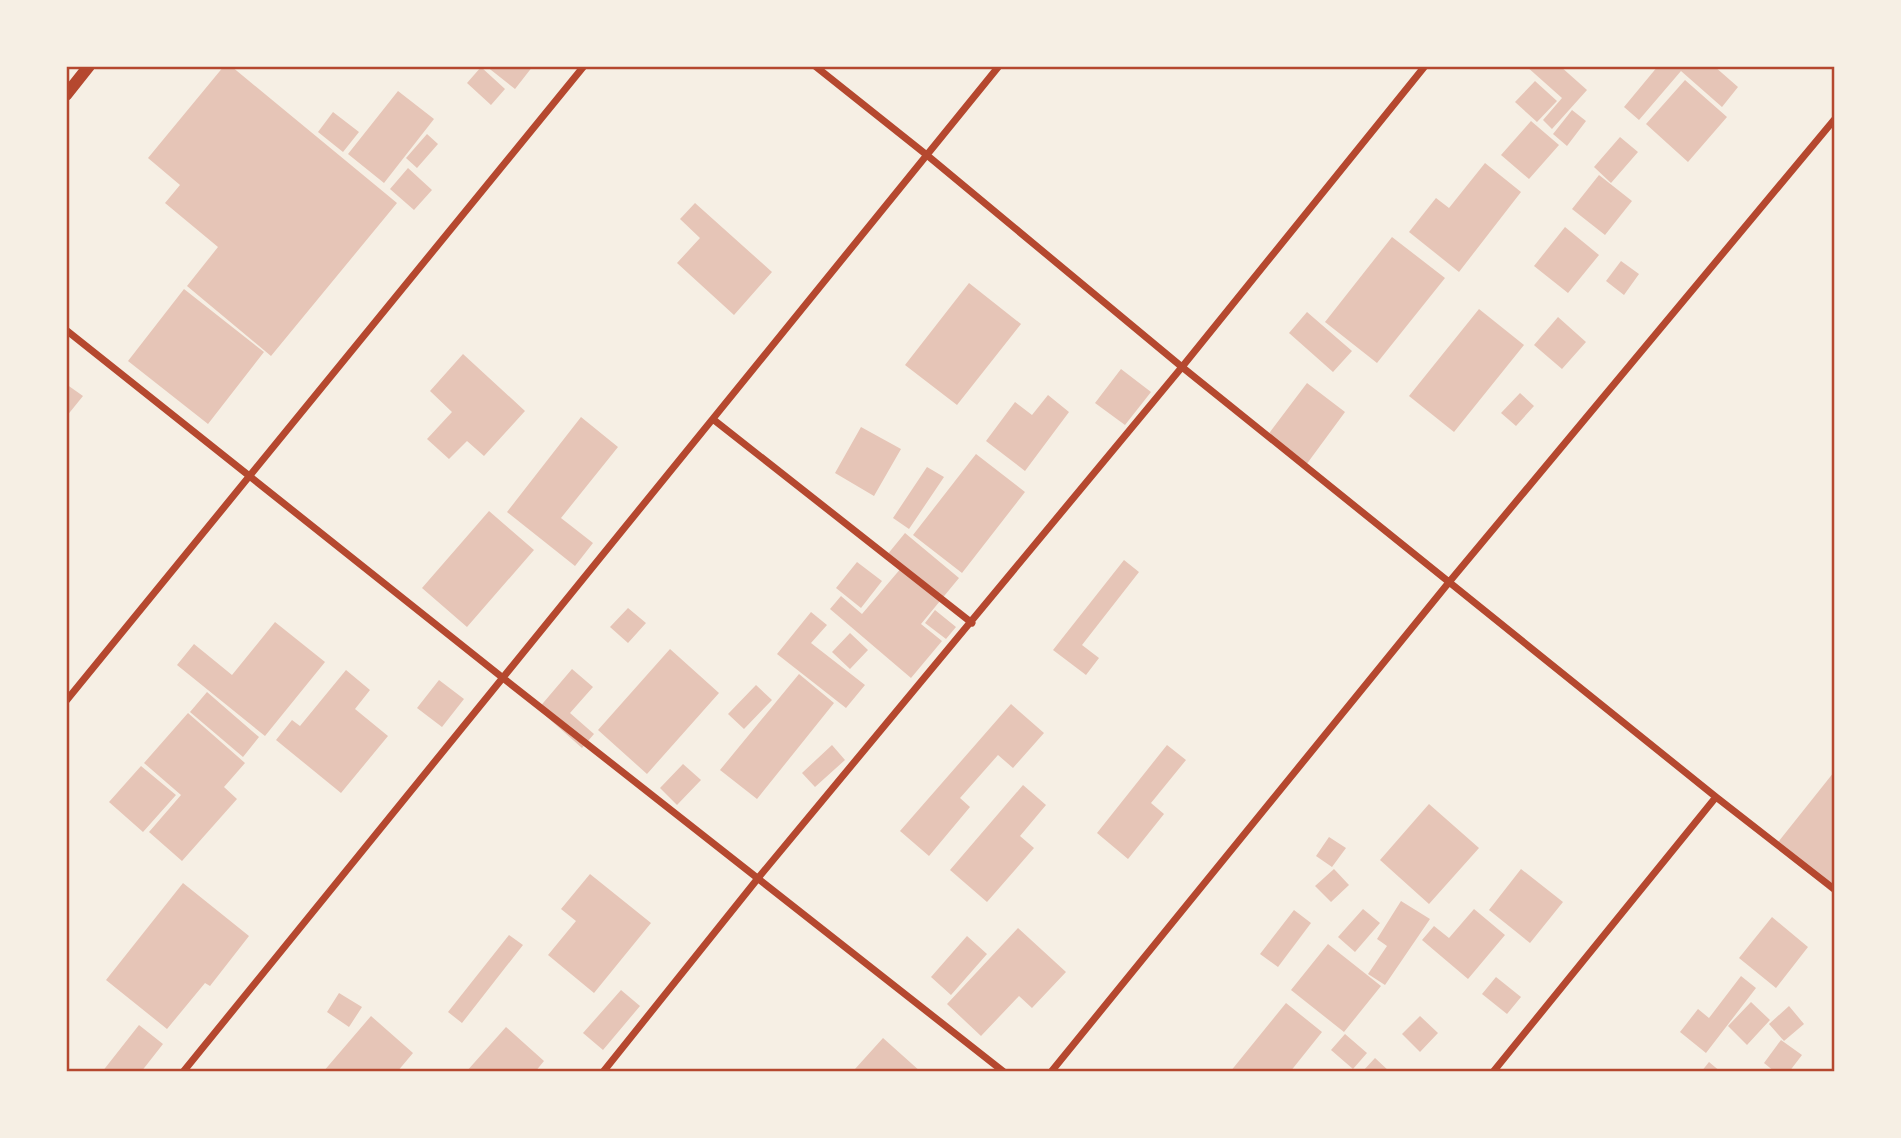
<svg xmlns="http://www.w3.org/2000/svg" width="1901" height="1138" font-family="'Exo 2',sans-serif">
<rect width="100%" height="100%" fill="#f6efe4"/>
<path fill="#e6c5b7" d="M 224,66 L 231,66 L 397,203 L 271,356 L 187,286 L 218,247 L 165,203 L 180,185 L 148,158 Z
M 486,66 L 533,66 L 515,89 Z
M 1526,66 L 1560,66 L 1587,90 L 1552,129 L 1543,120 L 1562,98 Z
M 1658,66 L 1714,66 L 1738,87 L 1722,107 L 1681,71 L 1639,120 L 1624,107 Z
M 481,67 L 505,89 L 491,105 L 467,83 Z
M 1685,80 L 1727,117 L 1688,162 L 1646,124 Z
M 1535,81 L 1557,101 L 1537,122 L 1515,102 Z
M 398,91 L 434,119 L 384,183 L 348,154 Z
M 1572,110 L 1586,121 L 1567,146 L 1553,134 Z
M 333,112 L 359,132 L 343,152 L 318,132 Z
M 1531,121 L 1559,145 L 1529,179 L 1501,155 Z
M 427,134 L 438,144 L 417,168 L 406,158 Z
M 1620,137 L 1638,152 L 1611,183 L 1594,167 Z
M 1485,163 L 1521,192 L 1459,272 L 1409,232 L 1436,198 L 1449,208 Z
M 408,168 L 432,190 L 414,210 L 390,189 Z
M 1599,175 L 1632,201 L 1605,235 L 1572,209 Z
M 695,203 L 772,272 L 734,315 L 677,263 L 700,238 L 680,219 Z
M 1565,227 L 1599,255 L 1568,293 L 1534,266 Z
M 1392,237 L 1445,278 L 1377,363 L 1325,322 Z
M 1621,261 L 1639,274 L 1624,295 L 1606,281 Z
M 969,283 L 1021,324 L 957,405 L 905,365 Z
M 184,289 L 264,352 L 208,424 L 128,361 Z
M 1479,309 L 1524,345 L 1454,432 L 1409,396 Z
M 1307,312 L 1352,351 L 1333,372 L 1289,333 Z
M 1558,317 L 1586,342 L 1562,369 L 1534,345 Z
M 463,354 L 525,411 L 484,456 L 467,441 L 449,459 L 427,439 L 452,412 L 430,391 Z
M 1121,369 L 1151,392 L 1125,425 L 1095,403 Z
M 1307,383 L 1345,412 L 1306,465 L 1267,436 Z
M 66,384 L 83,396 L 66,417 Z
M 1520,393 L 1534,406 L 1516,426 L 1501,413 Z
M 1048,395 L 1069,412 L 1025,471 L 986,441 L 1015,402 L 1032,415 Z
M 581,417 L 618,447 L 561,518 L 593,543 L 575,566 L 507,512 Z
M 861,427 L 901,449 L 874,496 L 835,473 Z
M 976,454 L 1025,492 L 962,573 L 913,535 Z
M 927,467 L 944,477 L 909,529 L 893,518 Z
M 489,511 L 534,550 L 467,627 L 422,588 Z
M 905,533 L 959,578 L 921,624 L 942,641 L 911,678 L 830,609 L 841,596 L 862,614 L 902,567 L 887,555 Z
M 1124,560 L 1139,572 L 1082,645 L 1099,658 L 1086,675 L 1053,650 Z
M 857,562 L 882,581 L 861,608 L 836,588 Z
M 628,608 L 646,623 L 628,643 L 610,627 Z
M 935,610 L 956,627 L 946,639 L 925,623 Z
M 811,612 L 827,625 L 811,643 L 865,685 L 846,708 L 777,654 Z
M 275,622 L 325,662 L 265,736 L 177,665 L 194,644 L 232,675 Z
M 850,633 L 868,650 L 850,669 L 832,652 Z
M 670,649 L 719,693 L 647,774 L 598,730 Z
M 572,669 L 593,687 L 570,713 L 594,734 L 582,748 L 538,709 Z
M 346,670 L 370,690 L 355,709 L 388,736 L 341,793 L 276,740 L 292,720 L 300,726 Z
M 799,674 L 834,703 L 757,799 L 720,770 Z
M 439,680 L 464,699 L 442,727 L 417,708 Z
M 756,685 L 772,700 L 744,729 L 728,714 Z
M 207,692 L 259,737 L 243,757 L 190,712 Z
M 1011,704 L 1044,733 L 1013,768 L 998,755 L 960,798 L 970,807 L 929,856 L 900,831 Z
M 188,713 L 245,763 L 224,787 L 237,799 L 182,861 L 149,832 L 181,795 L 144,763 Z
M 832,745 L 845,760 L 815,787 L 802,773 Z
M 1167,745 L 1186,760 L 1151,803 L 1164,814 L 1128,859 L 1097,833 Z
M 683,764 L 701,780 L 677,805 L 660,788 Z
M 141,766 L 176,795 L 143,832 L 109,802 Z
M 1834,772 L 1834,894 L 1775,846 Z
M 1023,785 L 1046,805 L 1020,836 L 1034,848 L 987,902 L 950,870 Z
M 1429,804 L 1479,848 L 1429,904 L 1380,860 Z
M 1329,837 L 1346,848 L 1332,867 L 1316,856 Z
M 1334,869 L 1349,885 L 1331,902 L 1315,886 Z
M 1521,869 L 1563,902 L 1530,943 L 1489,910 Z
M 590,874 L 651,923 L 594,993 L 548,955 L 576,921 L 561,909 Z
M 183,883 L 249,936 L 210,986 L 205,983 L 167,1029 L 106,980 Z
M 1401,901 L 1430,919 L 1385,985 L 1368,974 L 1387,946 L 1377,939 Z
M 1363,909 L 1380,923 L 1355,952 L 1338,937 Z
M 1474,909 L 1505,935 L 1468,979 L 1422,940 L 1434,926 L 1449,938 Z
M 1294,910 L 1311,923 L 1278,967 L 1260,954 Z
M 1772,917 L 1808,947 L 1776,988 L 1739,958 Z
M 1018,928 L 1066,972 L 1032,1008 L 1019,996 L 981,1036 L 947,1004 Z
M 509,935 L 523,945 L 462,1023 L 448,1012 Z
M 967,936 L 987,954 L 951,995 L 931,977 Z
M 1328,944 L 1381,986 L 1344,1032 L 1291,990 Z
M 1741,976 L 1756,988 L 1706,1053 L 1680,1032 L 1698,1009 L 1709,1018 Z
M 1496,977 L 1521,997 L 1507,1014 L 1482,994 Z
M 621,990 L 640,1006 L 603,1050 L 583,1033 Z
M 339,993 L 362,1007 L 349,1027 L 327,1012 Z
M 1751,1002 L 1770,1020 L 1747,1045 L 1728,1026 Z
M 1286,1003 L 1322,1032 L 1290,1072 L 1230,1072 Z
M 1789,1006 L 1804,1024 L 1784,1041 L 1769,1024 Z
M 371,1016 L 413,1053 L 397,1072 L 323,1072 Z
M 1420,1016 L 1438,1033 L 1420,1052 L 1402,1034 Z
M 139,1025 L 163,1044 L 141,1072 L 102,1072 Z
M 506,1027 L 544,1061 L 535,1072 L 466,1072 Z
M 1345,1034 L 1367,1053 L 1353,1069 L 1331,1050 Z
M 883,1038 L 921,1072 L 858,1072 L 855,1069 Z
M 1781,1040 L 1802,1055 L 1789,1072 L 1775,1072 L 1764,1063 Z
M 1375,1058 L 1390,1072 L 1362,1072 Z
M 1709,1062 L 1721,1072 L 1701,1072 Z"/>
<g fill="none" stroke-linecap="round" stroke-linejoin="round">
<path stroke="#b5482f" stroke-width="7" d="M 815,66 L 928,156 L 1182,367 L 1716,797 L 1834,889
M 66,330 L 503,678 L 1004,1072
M 714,420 L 972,623
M 66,701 L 584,66
M 183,1072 L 999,66
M 603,1072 L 759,877 L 1182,367 L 1425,66
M 1051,1072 L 1450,581 L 1834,120
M 1493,1072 L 1716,797"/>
<path stroke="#b5482f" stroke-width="12" d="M 66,95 L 89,66"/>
</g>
<rect width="1901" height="1138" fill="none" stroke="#f6efe4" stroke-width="136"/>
<rect x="68" y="68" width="1765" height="1002" fill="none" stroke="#b5482f" stroke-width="2.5"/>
</svg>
